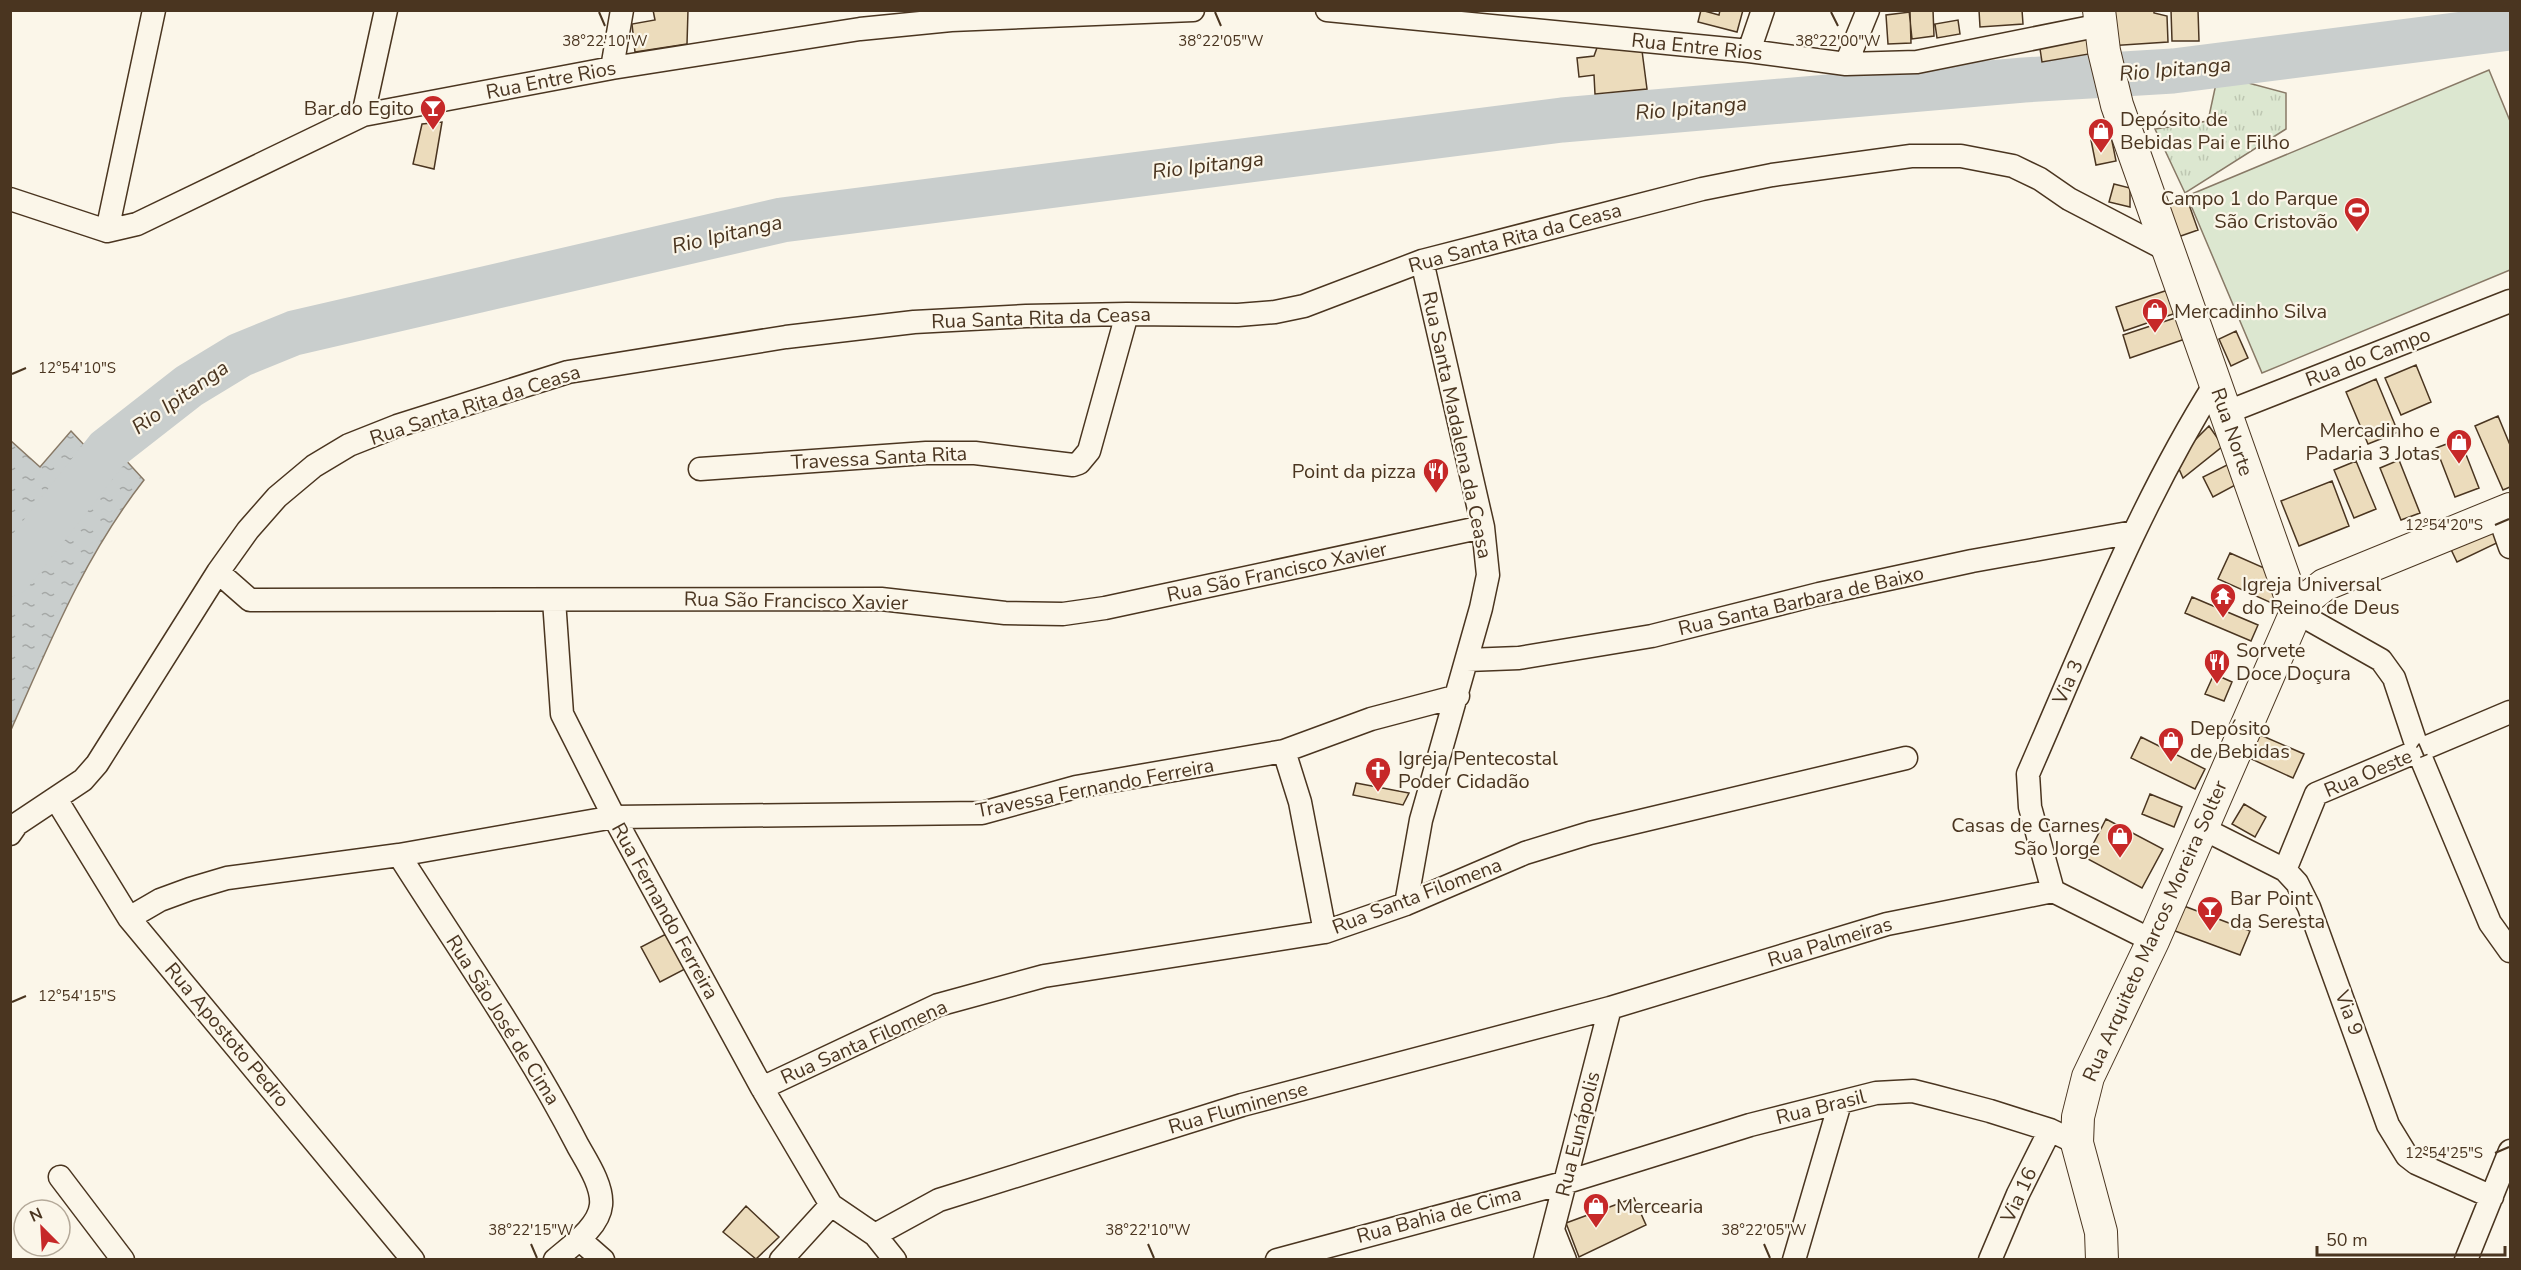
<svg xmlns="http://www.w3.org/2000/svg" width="2521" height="1270" font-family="'Nunito Sans',sans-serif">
<defs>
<pattern id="park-tufts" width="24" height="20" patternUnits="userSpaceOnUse" patternTransform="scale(1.5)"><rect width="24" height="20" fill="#dce7d0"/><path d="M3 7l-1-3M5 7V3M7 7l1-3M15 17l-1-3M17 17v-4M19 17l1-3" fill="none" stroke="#bec7b2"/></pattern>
<pattern id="water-ripples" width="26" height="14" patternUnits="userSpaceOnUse" patternTransform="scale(1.5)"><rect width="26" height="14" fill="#c9cecd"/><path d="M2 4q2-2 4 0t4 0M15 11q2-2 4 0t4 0" fill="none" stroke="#a5a8a6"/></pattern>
</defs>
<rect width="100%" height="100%" fill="#fbf6e9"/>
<path fill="url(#park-tufts)" stroke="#887966" stroke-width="1.5" d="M 2226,77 L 2286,93 L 2286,129 L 2185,193 L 2155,129 L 2208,121 L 2217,79 Z"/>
<path fill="#dce7d0" stroke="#887966" stroke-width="1.5" d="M 2489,70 L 2510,121 L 2510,270 L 2262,373 L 2187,196 Z"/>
<path fill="url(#water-ripples)" stroke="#887966" stroke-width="1.5" d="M 71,431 L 86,447 L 100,432 L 144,480 C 84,557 50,642 11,730 L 11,441 L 40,467 Z"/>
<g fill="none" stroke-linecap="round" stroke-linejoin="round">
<path stroke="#c9cecd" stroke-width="45" d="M 10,574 L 107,450 L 189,386 L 240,355 L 294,333 L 782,220 L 1562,120 L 2024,80 L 2173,71 L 2510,28"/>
</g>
<path fill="#ecdcbc" stroke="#4a3520" stroke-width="1.5" d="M 653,10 L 688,10 L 687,44 L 635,52 L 632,24 L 655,20 Z
M 1701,10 L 1719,15 L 1720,10 L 1743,10 L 1737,32 L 1698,22 Z
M 1909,10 L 1933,10 L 1934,36 L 1912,39 Z
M 1979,10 L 2022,10 L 2023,24 L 1980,27 Z
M 2105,10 L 2154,10 L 2154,13 L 2167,16 L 2168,42 L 2108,46 Z
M 2171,10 L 2198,10 L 2199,41 L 2172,41 Z
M 1910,12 L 1911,43 L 1888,44 L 1886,15 Z
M 1958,20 L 1960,34 L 1937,38 L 1935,24 Z
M 2086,34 L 2089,54 L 2042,62 L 2039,42 Z
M 1641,43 L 1647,89 L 1595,94 L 1594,75 L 1579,77 L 1577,58 L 1594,56 L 1598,45 Z
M 442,122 L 434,169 L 413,164 L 422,124 Z
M 2111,136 L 2116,161 L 2096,165 L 2091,140 Z
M 2114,184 L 2130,188 L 2130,207 L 2109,202 Z
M 2187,199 L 2198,230 L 2175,238 L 2164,207 Z
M 2168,290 L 2176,313 L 2124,331 L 2116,307 Z
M 2178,317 L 2185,339 L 2130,358 L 2123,335 Z
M 2236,331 L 2248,358 L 2231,366 L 2219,339 Z
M 2416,365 L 2431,402 L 2401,415 L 2385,378 Z
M 2376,379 L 2398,432 L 2368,444 L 2346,392 Z
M 2498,416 L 2510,445 L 2510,487 L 2503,490 L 2475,426 Z
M 2209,426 L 2223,446 L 2183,478 L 2175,460 Z
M 2460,439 L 2479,488 L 2455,497 L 2436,448 Z
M 2399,460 L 2420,513 L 2401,520 L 2380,468 Z
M 2356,461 L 2376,509 L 2354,518 L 2334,470 Z
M 2231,463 L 2241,482 L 2213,497 L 2203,477 Z
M 2332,481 L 2349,526 L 2299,546 L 2281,501 Z
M 2491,520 L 2501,541 L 2457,562 L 2447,541 Z
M 2230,553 L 2271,571 L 2278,581 L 2276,605 L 2218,579 Z
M 2192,597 L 2258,625 L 2251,641 L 2185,613 Z
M 2214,674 L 2232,682 L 2224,701 L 2205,694 Z
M 2258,734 L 2304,754 L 2293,778 L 2247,757 Z
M 2141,737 L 2205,769 L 2195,789 L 2131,758 Z
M 1356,783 L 1409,793 L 1403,805 L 1353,795 Z
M 2150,794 L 2182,807 L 2174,827 L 2142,814 Z
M 2244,804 L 2266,817 L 2255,837 L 2232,824 Z
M 2106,819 L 2163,849 L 2142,888 L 2086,858 Z
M 2176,903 L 2250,931 L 2240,955 L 2167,928 Z
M 666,934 L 685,969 L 660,982 L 641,947 Z
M 1634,1198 L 1646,1225 L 1579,1257 L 1566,1223 Z
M 746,1206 L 779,1237 L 756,1259 L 723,1232 Z"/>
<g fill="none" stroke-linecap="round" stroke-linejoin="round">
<g stroke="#4a3520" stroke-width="25">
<path id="street" d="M 1327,10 L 1749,51 L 1846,64 L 1917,62 L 2101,25
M 1749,51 L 1763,10
M 1846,64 L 1868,10
M 612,68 L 622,10
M 363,115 L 386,10
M 10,199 L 107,231 L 137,224 L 363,115 L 612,68 L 860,29 L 951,20 L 1193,10
M 107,231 L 154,10
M 2225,413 L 2510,301
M 700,469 L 926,453 L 975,453 L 1073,465 L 1079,463 L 1089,451 L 1127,314
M 2498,513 L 2510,547
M 218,572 L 250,600 L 881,599 L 1005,613 L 1063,614 L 1105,608 L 1483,527
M 554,600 L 562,714 L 614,817 L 762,1088 L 831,1205 L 875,1235 L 895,1260
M 2296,612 L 2381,660 L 2394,678 L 2419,753 L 2490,923 L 2510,951
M 1467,660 L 1519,658 L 1652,636 L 1819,594 L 1972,561 L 2134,532
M 1284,751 L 1300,802 L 1325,932
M 56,799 L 129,918 L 413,1260
M 2202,828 L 2285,870 L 2297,883 L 2309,907 L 2388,1125 L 2407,1156 L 2416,1163 L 2492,1197
M 10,834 L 17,824 L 83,780 L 97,764 L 218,572 L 248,530 L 277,497 L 314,466 L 349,445 L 397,426 L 568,372 L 786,337 L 914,322 L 1026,316 L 1127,314 L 1238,315 L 1275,312 L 1304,306 L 1422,261 L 1702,189 L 1772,175 L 1911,156 L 1961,156 L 2013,166 L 2040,179 L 2069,199 L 2171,252
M 399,855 C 460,951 526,1045 578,1146 C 587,1162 603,1186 601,1205 C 599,1227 571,1246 555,1260
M 2285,870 L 2316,794 L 2510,712
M 1406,904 L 1421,820 L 1481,608 L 1488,575 L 1483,527 L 1422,261
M 129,918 L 160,900 L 190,889 L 227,878 L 399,855 L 614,817 L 982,813 L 1076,787 L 1284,751 L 1371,719 L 1458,696
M 2153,941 L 2053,891 L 2030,807 L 2028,774 C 2086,642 2138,506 2215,384
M 762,1088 L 938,1005 L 1044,976 L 1325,932 L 1406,904 L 1525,853 L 1590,833 L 1906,758
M 60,1177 L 123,1260
M 1553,1230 L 1565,1260
M 875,1235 L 939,1200 L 1242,1105 L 1610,1008 L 1887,924 L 2053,891
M 579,1239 L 603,1260
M 781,1260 L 831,1205
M 1277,1260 L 1567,1182 L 1750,1125 L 1876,1093 L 1913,1091 L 1933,1096 L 1990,1111 L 2050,1130 L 2077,1143
M 1545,1260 L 1610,1008
M 1794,1260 L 1840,1103
M 1990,1260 L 2018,1194 L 2050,1130
M 2466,1260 L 2510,1151"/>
</g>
<g stroke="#4a3520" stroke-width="34">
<path id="secondary" d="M 2099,10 L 2104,51 L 2117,105 L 2296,612
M 2102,1260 L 2101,1232 L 2077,1143 L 2078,1117 L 2088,1077 L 2153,941 L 2296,612 L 2305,600 L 2324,585 L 2510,509"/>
</g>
<use href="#street" stroke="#fbf6e9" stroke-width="22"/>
<use href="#secondary" stroke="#fbf6e9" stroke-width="32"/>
</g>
<path fill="none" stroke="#4a3520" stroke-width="2" d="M 599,12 L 605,26M 1215,12 L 1221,26M 1831,12 L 1838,26M 12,374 L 26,368M 2495,525 L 2509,519M 12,1002 L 26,996M 2495,1153 L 2509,1147M 531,1244 L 537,1258M 1148,1244 L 1154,1258M 1764,1244 L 1770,1258"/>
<defs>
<g id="bar-pin" transform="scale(1.35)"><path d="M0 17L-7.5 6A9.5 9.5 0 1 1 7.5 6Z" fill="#c62828" stroke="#fbf6e9"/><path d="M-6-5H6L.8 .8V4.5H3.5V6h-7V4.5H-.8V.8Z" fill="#fff"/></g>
<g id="shop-pin" transform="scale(1.35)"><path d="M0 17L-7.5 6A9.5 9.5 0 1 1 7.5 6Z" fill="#c62828" stroke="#fbf6e9"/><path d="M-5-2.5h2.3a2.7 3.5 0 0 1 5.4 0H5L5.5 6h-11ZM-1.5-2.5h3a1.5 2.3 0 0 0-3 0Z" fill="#fff"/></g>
<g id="stadium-pin" transform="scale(1.35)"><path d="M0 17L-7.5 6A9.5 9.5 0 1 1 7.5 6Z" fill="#c62828" stroke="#fbf6e9"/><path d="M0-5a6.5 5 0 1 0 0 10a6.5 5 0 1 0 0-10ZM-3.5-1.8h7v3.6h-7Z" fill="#fff"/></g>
<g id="restaurant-pin" transform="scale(1.35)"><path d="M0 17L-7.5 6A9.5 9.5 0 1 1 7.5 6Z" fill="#c62828" stroke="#fbf6e9"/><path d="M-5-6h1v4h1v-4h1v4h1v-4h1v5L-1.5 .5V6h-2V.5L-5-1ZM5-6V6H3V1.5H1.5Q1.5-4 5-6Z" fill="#fff"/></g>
<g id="temple-pin" transform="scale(1.35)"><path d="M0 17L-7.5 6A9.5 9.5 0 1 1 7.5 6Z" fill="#c62828" stroke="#fbf6e9"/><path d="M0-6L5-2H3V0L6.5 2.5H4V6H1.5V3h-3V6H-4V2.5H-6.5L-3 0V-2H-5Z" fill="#fff"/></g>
<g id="church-pin" transform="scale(1.35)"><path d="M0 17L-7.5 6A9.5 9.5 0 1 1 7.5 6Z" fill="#c62828" stroke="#fbf6e9"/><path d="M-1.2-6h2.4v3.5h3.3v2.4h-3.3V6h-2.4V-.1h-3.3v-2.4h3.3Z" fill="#fff"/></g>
</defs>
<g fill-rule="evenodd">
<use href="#bar-pin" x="433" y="108"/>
<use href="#shop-pin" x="2101" y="131"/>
<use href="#stadium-pin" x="2357" y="210"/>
<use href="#shop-pin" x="2155" y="311"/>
<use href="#shop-pin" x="2459" y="442"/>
<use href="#restaurant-pin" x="1436" y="471"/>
<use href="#temple-pin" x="2223" y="596"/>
<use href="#restaurant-pin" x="2217" y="662"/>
<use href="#shop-pin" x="2171" y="740"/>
<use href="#church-pin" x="1378" y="770"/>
<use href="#shop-pin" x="2120" y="836"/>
<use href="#bar-pin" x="2210" y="909"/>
<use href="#shop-pin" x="1596" y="1206"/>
</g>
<g text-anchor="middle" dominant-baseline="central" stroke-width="4.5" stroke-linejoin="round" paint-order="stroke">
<g font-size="20" fill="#4a3520" stroke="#fbf6e9">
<text transform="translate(1697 47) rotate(6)">Rua Entre Rios</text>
<text transform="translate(551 80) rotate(-11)">Rua Entre Rios</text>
<text transform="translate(1515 238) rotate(-15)">Rua Santa Rita da Ceasa</text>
<text transform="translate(1041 318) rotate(-2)">Rua Santa Rita da Ceasa</text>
<text transform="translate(2368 357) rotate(-21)">Rua do Campo</text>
<text transform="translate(475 405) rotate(-18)">Rua Santa Rita da Ceasa</text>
<text transform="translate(1457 425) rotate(78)">Rua Santa Madalena da Ceasa</text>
<text transform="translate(2232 432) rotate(71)">Rua Norte</text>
<text transform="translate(879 458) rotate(-3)">Travessa Santa Rita</text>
<text transform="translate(1277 572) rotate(-12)">Rua São Francisco Xavier</text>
<text transform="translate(796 601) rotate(1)">Rua São Francisco Xavier</text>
<text transform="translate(1801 601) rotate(-13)">Rua Santa Barbara de Baixo</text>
<text transform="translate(2068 682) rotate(-66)">Via 3</text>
<text transform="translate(2376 770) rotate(-23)">Rua Oeste 1</text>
<text transform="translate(1095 788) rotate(-11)">Travessa Fernando Ferreira</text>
<text transform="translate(1417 896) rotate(-21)">Rua Santa Filomena</text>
<text transform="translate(665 911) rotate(61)">Rua Fernando Ferreira</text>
<text transform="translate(2155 931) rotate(-66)">Rua Arquiteto Marcos Moreira Solter</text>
<text transform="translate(1830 942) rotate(-17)">Rua Palmeiras</text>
<text transform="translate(2349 1013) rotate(70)">Via 9</text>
<text transform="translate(503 1020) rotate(58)">Rua São José de Cima</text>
<text transform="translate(227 1035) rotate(50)">Rua Apostoto Pedro</text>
<text transform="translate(864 1042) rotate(-24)">Rua Santa Filomena</text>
<text transform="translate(1821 1107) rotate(-14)">Rua Brasil</text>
<text transform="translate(1238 1108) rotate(-16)">Rua Fluminense</text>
<text transform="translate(1578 1134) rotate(-76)">Rua Eunápolis</text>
<text transform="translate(2019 1195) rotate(-65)">Via 16</text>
<text transform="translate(1439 1215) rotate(-15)">Rua Bahia de Cima</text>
</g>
<g font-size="20" fill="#4a3520" stroke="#fbf6e9" text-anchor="start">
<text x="414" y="108" text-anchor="end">Bar do Egito</text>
<text x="2120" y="119">Depósito de<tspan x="2120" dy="23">Bebidas Pai e Filho</tspan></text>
<text x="2338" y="198" text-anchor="end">Campo 1 do Parque<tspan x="2338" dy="23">São Cristovão</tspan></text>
<text x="2174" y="311">Mercadinho Silva</text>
<text x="2440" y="430" text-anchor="end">Mercadinho e<tspan x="2440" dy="23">Padaria 3 Jotas</tspan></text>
<text x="1416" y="471" text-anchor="end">Point da pizza</text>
<text x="2242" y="584">Igreja Universal<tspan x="2242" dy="23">do Reino de Deus</tspan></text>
<text x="2236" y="650">Sorvete<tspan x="2236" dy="23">Doce Doçura</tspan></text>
<text x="2190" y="728">Depósito<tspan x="2190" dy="23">de Bebidas</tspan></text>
<text x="1398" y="758">Igreja Pentecostal<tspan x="1398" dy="23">Poder Cidadão</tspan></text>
<text x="2100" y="825" text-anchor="end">Casas de Carnes<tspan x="2100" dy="23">São Jorge</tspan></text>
<text x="2230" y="898">Bar Point<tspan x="2230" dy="23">da Seresta</tspan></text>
<text x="1616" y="1206">Mercearia</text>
</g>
<g font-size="21" font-style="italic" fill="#4a3520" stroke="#fbf6e9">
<text transform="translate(2175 69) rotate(-5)">Rio Ipitanga</text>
<text transform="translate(1691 108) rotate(-5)">Rio Ipitanga</text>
<text transform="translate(1208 165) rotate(-7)">Rio Ipitanga</text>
<text transform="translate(727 234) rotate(-13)">Rio Ipitanga</text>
<text transform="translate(180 397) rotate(-35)">Rio Ipitanga</text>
</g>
</g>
<g font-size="15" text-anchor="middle" fill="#4a3520" stroke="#fbf6e9" stroke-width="4.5" stroke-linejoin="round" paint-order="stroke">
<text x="1221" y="46">38°22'05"W</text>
<text x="605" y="46">38°22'10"W</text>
<text x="1838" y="46">38°22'00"W</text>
<text x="77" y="373">12°54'10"S</text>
<text x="2444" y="530">12°54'20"S</text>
<text x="77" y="1001">12°54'15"S</text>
<text x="2444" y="1158">12°54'25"S</text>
<text x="531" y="1235">38°22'15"W</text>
<text x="1148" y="1235">38°22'10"W</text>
<text x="1764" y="1235">38°22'05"W</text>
</g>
<rect width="2521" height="1270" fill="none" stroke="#4a3520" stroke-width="24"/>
<g transform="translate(42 1228) rotate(336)"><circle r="28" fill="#fbf6e9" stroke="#b4a999" stroke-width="1.5"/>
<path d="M0-4.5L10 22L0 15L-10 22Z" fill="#c62828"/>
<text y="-9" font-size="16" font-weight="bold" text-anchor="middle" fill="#4a3520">N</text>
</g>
<path d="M2317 1246v9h188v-9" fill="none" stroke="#4a3520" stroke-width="3"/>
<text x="2326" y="1246" font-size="18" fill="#4a3520" stroke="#fbf6e9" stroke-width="4.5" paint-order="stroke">50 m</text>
</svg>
